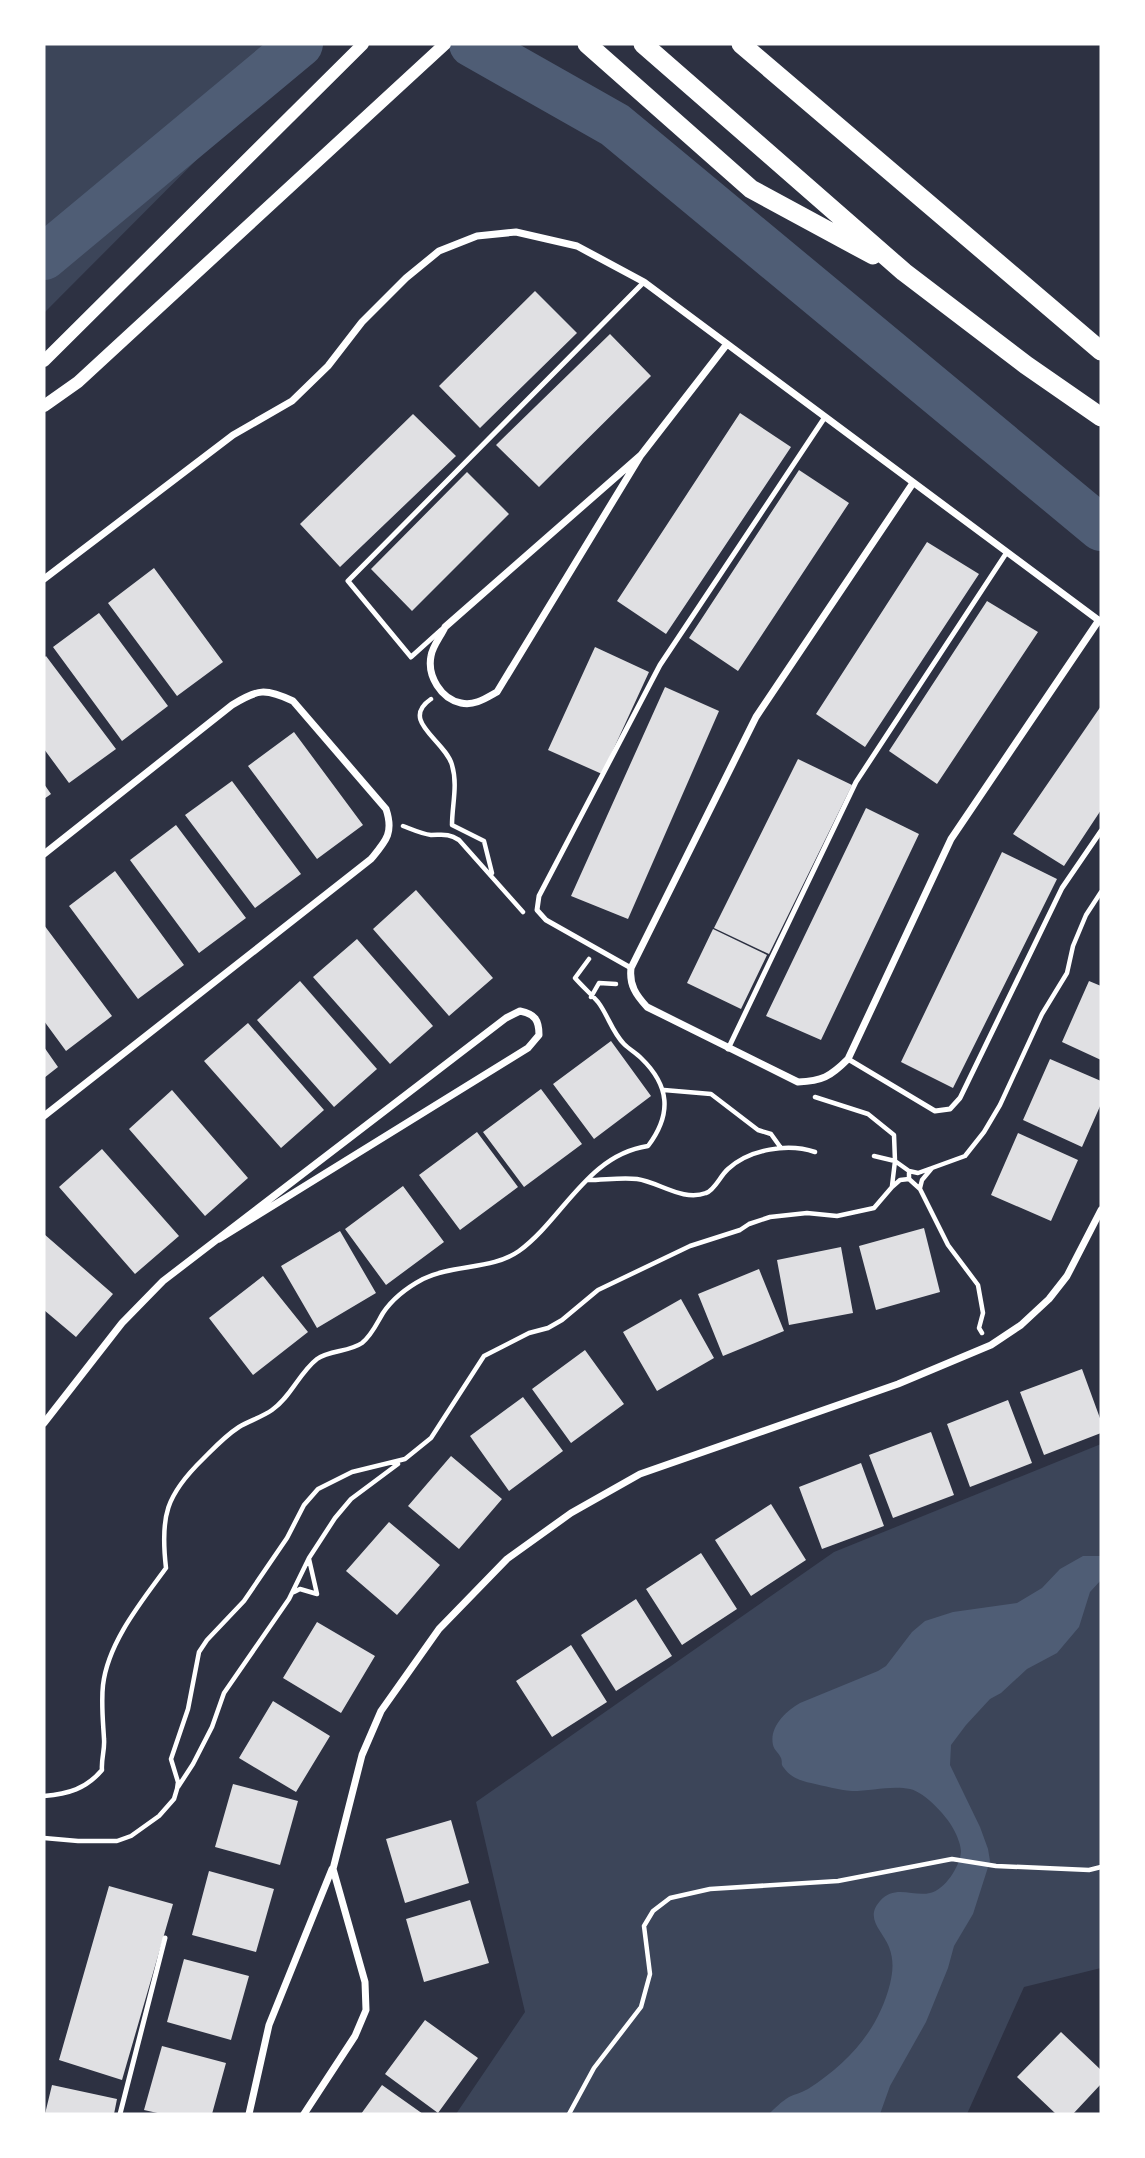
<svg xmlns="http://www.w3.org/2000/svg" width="1145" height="2158" font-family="'Titillium Web',sans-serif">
<rect width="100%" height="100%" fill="#2d3142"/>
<path fill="#3c4559" d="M 44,44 L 312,44 L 44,313 Z
M 1101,1444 L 1101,1968 L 1024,1987 L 967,2114 L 456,2114 L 525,2012 L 476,1802 L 834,1552 Z"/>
<path fill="#4f5d75" d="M 1083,1556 L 1101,1556 L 1101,1580 L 1090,1592 L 1079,1627 L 1057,1653 L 1027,1669 L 1001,1693 L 990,1699 L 966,1725 L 951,1745 L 950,1765 L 980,1827 L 988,1849 L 990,1861 L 973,1914 L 954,1946 L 948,1968 L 926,2022 L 890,2086 L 880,2114 L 769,2114 C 774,2109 782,2101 789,2097 C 795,2094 801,2093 808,2089 C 848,2063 878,2031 890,1984 C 893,1971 894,1960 889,1947 C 883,1931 864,1919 880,1901 C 895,1884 913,1897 930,1893 C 945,1890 960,1866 961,1852 C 961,1846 958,1838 955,1832 C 949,1818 925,1792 910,1789 C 892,1785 871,1791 852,1791 C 838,1790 825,1786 811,1783 C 801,1781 790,1777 784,1768 C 780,1763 783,1764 781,1758 C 779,1753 774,1750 773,1745 C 769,1727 786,1711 800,1703 L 878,1671 L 886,1666 L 912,1632 L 925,1621 L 953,1612 L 1017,1603 L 1042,1588 L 1060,1569 Z"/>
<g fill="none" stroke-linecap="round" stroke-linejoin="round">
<path stroke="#4f5d75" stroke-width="46" d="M 472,44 L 615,125 L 1101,528
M 44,257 L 300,44"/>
</g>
<path fill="#e0e0e3" d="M 535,291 L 577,333 L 480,428 L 439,386 Z
M 610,334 L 651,376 L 539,487 L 496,445 Z
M 740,413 L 791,447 L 666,634 L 617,601 Z
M 413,414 L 456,456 L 340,567 L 300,524 Z
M 799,470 L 849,503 L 738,671 L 689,638 Z
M 467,472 L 509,514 L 412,611 L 371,569 Z
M 927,542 L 979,574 L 865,747 L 816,714 Z
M 154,568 L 223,662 L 177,696 L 108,603 Z
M 987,601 L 1038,632 L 937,784 L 889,751 Z
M 99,613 L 168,706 L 122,741 L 53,647 Z
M 595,647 L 649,672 L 602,774 L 548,750 Z
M 46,656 L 116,749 L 69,783 L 44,749 L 44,658 Z
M 665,687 L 719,711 L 628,919 L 571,896 Z
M 1101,706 L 1101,810 L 1064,866 L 1013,834 Z
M 294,732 L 363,825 L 317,859 L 248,766 Z
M 798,759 L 852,785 L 769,954 L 714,928 Z
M 232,781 L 301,874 L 255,908 L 185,815 Z
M 44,784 L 51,794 L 44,799 Z
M 866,808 L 919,834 L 821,1040 L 766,1016 Z
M 176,825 L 246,918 L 199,953 L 130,860 Z
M 1002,852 L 1057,879 L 953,1088 L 901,1062 Z
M 115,871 L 184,965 L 138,999 L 69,906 Z
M 416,890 L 493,978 L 449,1016 L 373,929 Z
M 44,925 L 112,1016 L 66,1051 L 44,1021 Z
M 713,929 L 767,955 L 741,1009 L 687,983 Z
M 357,939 L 433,1026 L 390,1064 L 313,977 Z
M 300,981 L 377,1069 L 334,1107 L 257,1020 Z
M 1089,981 L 1101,986 L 1101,1060 L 1062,1042 Z
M 248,1023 L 324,1110 L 281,1148 L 204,1061 Z
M 611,1041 L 651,1096 L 594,1139 L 553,1084 Z
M 44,1047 L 58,1067 L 44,1078 Z
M 1050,1059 L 1101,1081 L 1101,1104 L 1082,1147 L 1023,1120 Z
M 541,1089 L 582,1144 L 524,1187 L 483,1132 Z
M 172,1090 L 248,1178 L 205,1216 L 129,1129 Z
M 477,1132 L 518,1187 L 460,1230 L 419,1175 Z
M 1018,1133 L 1078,1160 L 1051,1221 L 991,1195 Z
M 102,1149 L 179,1236 L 135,1274 L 59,1187 Z
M 403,1186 L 444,1242 L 386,1285 L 345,1229 Z
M 924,1228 L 940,1292 L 876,1310 L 859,1246 Z
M 340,1231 L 376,1293 L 317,1328 L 281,1266 Z
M 44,1234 L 113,1294 L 76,1337 L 44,1310 Z
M 841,1247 L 853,1313 L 789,1325 L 777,1260 Z
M 759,1269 L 784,1331 L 723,1356 L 698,1294 Z
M 263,1276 L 308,1332 L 253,1375 L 209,1318 Z
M 681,1299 L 714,1358 L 657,1391 L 623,1332 Z
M 585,1350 L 624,1404 L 571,1443 L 532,1389 Z
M 1082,1369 L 1101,1421 L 1101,1433 L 1044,1455 L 1020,1392 Z
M 523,1397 L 563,1451 L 509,1491 L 470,1436 Z
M 1008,1400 L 1032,1463 L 970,1487 L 947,1424 Z
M 931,1432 L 954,1495 L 893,1518 L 869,1455 Z
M 451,1456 L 502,1499 L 459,1549 L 408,1506 Z
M 861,1463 L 884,1526 L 822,1549 L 799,1487 Z
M 771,1504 L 806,1560 L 751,1596 L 715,1540 Z
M 389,1522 L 440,1565 L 397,1615 L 346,1571 Z
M 701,1553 L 737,1609 L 682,1645 L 646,1589 Z
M 636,1599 L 672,1656 L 616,1691 L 581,1635 Z
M 317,1622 L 375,1656 L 341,1713 L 283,1678 Z
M 571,1645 L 607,1702 L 552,1737 L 516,1681 Z
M 273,1701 L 330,1736 L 296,1792 L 239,1758 Z
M 233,1784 L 298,1801 L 280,1865 L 215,1847 Z
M 451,1820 L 469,1883 L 405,1903 L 386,1839 Z
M 209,1871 L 274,1889 L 256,1952 L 192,1935 Z
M 109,1886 L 173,1904 L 122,2080 L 59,2060 Z
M 470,1900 L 489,1963 L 424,1982 L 406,1919 Z
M 184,1959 L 249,1976 L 231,2040 L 167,2022 Z
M 425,2020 L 478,2058 L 438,2113 L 385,2074 Z
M 1061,2032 L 1101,2070 L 1101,2084 L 1073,2114 L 1056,2114 L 1017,2077 Z
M 162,2046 L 226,2063 L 212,2114 L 162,2114 L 144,2110 Z
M 52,2085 L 117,2099 L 114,2114 L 45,2114 Z
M 382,2085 L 423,2114 L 361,2114 Z"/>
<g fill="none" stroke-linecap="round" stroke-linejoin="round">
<path stroke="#fff" stroke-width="4.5" d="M 431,699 C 399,721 445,740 452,765 C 458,785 452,805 452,825 L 484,841 L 492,873
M 403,826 C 411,829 422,834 431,835 C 443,835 448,833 459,840 L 523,912
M 591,997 L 599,983 L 616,984
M 664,1090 L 711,1094 L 758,1130 L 771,1134 L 781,1148
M 815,1097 L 868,1114 L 894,1135 L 895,1161 L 909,1171 L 909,1179
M 874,1156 L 895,1161 L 892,1186
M 932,1168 L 965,1156 L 984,1132 L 1000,1105 L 1042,1014 L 1067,973 L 1073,946 L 1086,915 L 1101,892
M 909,1171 L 918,1173 L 932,1168 L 922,1180 L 920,1188
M 588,1180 C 604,1180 622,1177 637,1179 C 659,1182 683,1202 706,1193 C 715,1190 720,1176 728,1169 C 750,1149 788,1143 815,1152
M 294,1592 L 300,1589 L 317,1594 L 309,1559
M 178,1787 L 193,1764 L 212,1727 L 224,1693 L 289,1599 L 309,1558 L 335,1518 L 351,1499 L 398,1464
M 44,1796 C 68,1794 86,1789 102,1770 C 101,1759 105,1750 104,1739 C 103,1721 101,1703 103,1685 C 108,1642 142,1601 166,1568 C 160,1516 166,1495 203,1459 C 214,1448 225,1436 239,1427 C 249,1421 262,1417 272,1410 C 291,1397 299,1373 317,1359 C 330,1350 349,1352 362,1343 C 372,1335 377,1323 383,1313 C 393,1298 408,1287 423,1279 C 454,1264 492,1270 519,1251 C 563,1219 587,1155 648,1146 C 672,1114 670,1086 641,1058 C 636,1053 629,1049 624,1044 C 612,1032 608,1015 598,1002 C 591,994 582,986 575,978 L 589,959
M 44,1838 L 78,1841 L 117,1841 L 131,1836 L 159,1816 L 174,1799 L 177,1789 L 178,1782 L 171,1759 L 188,1709 L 199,1652 L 207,1640 L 244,1601 L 287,1538 L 304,1505 L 318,1489 L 352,1472 L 405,1459 L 431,1438 L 484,1356 L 529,1333 L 548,1328 L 562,1320 L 598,1290 L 690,1246 L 740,1230 L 749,1224 L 770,1217 L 807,1213 L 837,1216 L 874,1208 L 892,1187 L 900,1180 L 909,1179 L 920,1189 L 948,1245 L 978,1285 L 983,1313 L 979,1328 L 982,1333
M 569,2114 L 594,2068 L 641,2007 L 650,1974 L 644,1926 L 653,1911 L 670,1898 L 710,1889 L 838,1881 L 952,1859 L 996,1866 L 1089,1870 L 1101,1867"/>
<path stroke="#fff" stroke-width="5" d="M 441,630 L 411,657 L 348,581 L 644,282
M 631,968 L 546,920 L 537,910 L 539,896 L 660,665 L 825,417
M 728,1049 L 856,782 L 1007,552
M 848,1059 L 935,1111 L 950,1109 L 960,1098 L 1062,888 L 1101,831
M 120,2114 L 165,1938"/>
<path stroke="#fff" stroke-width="7" d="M 641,455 L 497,692 C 486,698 475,706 461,703 C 441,699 427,676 431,656 C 432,647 441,636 445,627 L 641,455 L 727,344
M 913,483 L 756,717 L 631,968 C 629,985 636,995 647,1007 L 798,1082 C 822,1081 830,1077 848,1059 L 951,839 L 1099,620
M 44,579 L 233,435 L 292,401 L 328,366 L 362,322 L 406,278 L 439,251 L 477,236 L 516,232 L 577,246 L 644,282 L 1101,622
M 44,854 L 232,705 C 258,689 265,688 293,701 L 386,809 C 394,833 386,841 371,859 L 44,1116
M 44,1423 L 122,1323 L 163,1281 L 506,1018 L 520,1011 C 535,1014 539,1020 539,1035 L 528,1048 L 219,1239
M 249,2114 L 269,2025 L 332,1869
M 304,2114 L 355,2036 L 366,2010 L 365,1982 L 333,1869 L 362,1755 L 381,1711 L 439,1629 L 507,1559 L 571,1513 L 640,1474 L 898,1384 L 991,1345 L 1021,1325 L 1049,1299 L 1067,1276 L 1101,1210"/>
<path stroke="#fff" stroke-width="12" d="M 44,361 L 363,44
M 44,406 L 78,382 L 445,44"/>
<path stroke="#fff" stroke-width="19" d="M 587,44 L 751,189 L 873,255
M 643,44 L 904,272 L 1026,365 L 1101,417
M 741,44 L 1101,351"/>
</g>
<rect width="1145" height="2158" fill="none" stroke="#ffffff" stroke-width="91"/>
</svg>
